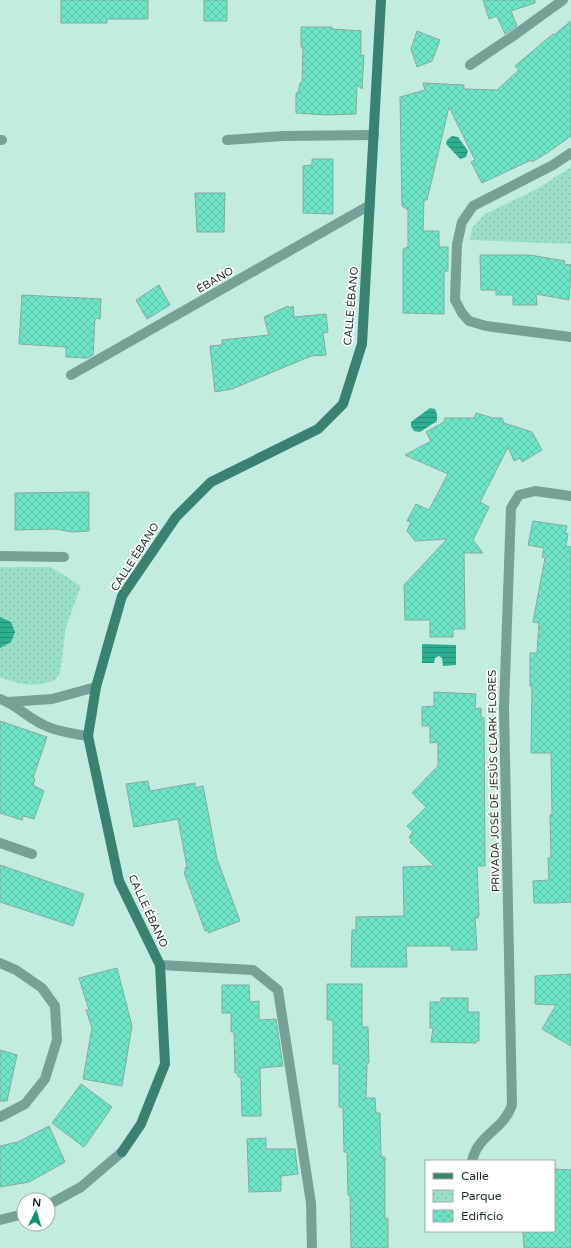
<svg xmlns="http://www.w3.org/2000/svg" width="571" height="1248" font-family="'Varela Round',sans-serif">
<defs>
<pattern id="park-dots" width="8" height="8" patternUnits="userSpaceOnUse"><rect width="8" height="8" fill="#98e0ca"/><path d="M2 2h.1M6 6h.1" fill="none" stroke="#82c0ad" stroke-width="1.8" stroke-linecap="round"/></pattern>
<pattern id="water-rules" width="6" height="5" patternUnits="userSpaceOnUse"><rect width="6" height="5" fill="#2cae91"/><path d="M0 2.5h6" fill="none" stroke="#258e76"/></pattern>
<pattern id="building-cross-hatch" width="8" height="8" patternUnits="userSpaceOnUse"><rect width="8" height="8" fill="#6ee6c6"/><path d="M0 0l8 8M0 8l8-8" fill="none" stroke="#5fc5aa"/></pattern>
</defs>
<rect width="100%" height="100%" fill="#c2ecde"/>
<path fill="url(#park-dots)" d="M 571,167 L 571,244 L 470,240 L 472,228 L 485,214 L 537,189 Z
M 0,567 L 51,567 L 81,586 L 66,627 L 60,673 L 55,680 C 33,688 22,685 0,677 Z"/>
<path fill="url(#water-rules)" d="M 452,136 L 458,137 L 468,151 L 466,157 L 460,159 L 446,144 L 447,140 Z
M 430,408 L 435,409 L 437,414 L 437,421 L 420,432 L 414,431 L 411,426 L 411,422 Z
M 0,617 L 11,622 L 15,632 L 11,642 L 0,648 Z
M 422,644 L 456,645 L 456,665 L 443,666 L 442,658 L 439,656 L 435,658 L 434,663 L 422,663 Z"/>
<path fill="url(#building-cross-hatch)" stroke="#83ab9e" d="M 61,0 L 148,0 L 148,19 L 107,19 L 107,23 L 61,23 Z
M 204,0 L 227,0 L 227,21 L 204,21 Z
M 483,0 L 535,0 L 535,3 L 511,11 L 517,26 L 505,34 L 497,16 L 489,19 Z
M 571,21 L 571,136 L 547,153 L 532,162 L 531,160 L 482,183 L 471,162 L 475,160 L 449,107 L 427,200 L 424,200 L 423,231 L 439,231 L 439,247 L 448,247 L 448,271 L 445,271 L 444,274 L 444,314 L 403,313 L 403,249 L 408,247 L 408,210 L 402,206 L 400,97 L 425,90 L 423,83 L 464,85 L 464,89 L 497,90 L 519,70 L 515,66 L 553,34 L 554,35 Z
M 301,27 L 332,27 L 332,29 L 361,31 L 361,56 L 364,55 L 362,89 L 357,85 L 356,114 L 327,115 L 296,113 L 296,93 L 298,93 L 300,83 L 302,83 L 303,47 L 301,47 Z
M 417,31 L 440,40 L 432,61 L 417,67 L 411,49 Z
M 312,159 L 333,159 L 333,214 L 303,213 L 303,166 L 312,165 Z
M 195,193 L 225,193 L 224,232 L 197,232 Z
M 480,255 L 530,255 L 565,261 L 564,264 L 571,265 L 569,300 L 536,294 L 537,305 L 513,305 L 513,295 L 496,295 L 496,290 L 481,290 Z
M 159,285 L 170,305 L 147,319 L 136,300 Z
M 22,295 L 101,299 L 100,319 L 95,318 L 93,355 L 88,358 L 66,357 L 66,347 L 19,344 Z
M 288,306 L 289,308 L 293,306 L 294,317 L 326,314 L 328,332 L 323,333 L 326,355 L 311,356 L 232,389 L 215,392 L 210,346 L 222,345 L 222,340 L 269,335 L 264,317 Z
M 476,413 L 493,418 L 502,418 L 504,423 L 532,432 L 542,450 L 522,462 L 520,458 L 514,461 L 508,447 L 480,502 L 489,507 L 473,540 L 483,553 L 464,553 L 465,629 L 453,629 L 453,637 L 430,637 L 430,620 L 405,620 L 404,585 L 447,539 L 415,541 L 407,531 L 411,522 L 407,521 L 416,504 L 429,510 L 448,474 L 405,455 L 431,441 L 426,432 L 444,422 L 445,418 L 474,418 Z
M 89,492 L 89,531 L 72,532 L 56,529 L 15,530 L 15,493 Z
M 533,521 L 567,526 L 565,533 L 568,534 L 566,546 L 571,547 L 571,902 L 554,903 L 534,903 L 533,881 L 549,880 L 548,858 L 551,858 L 550,815 L 552,815 L 551,753 L 531,753 L 532,686 L 530,686 L 530,653 L 537,653 L 539,623 L 533,622 L 545,558 L 542,557 L 544,548 L 528,545 Z
M 434,692 L 476,694 L 475,709 L 481,708 L 481,717 L 484,718 L 485,866 L 477,866 L 479,914 L 478,918 L 475,918 L 477,950 L 451,950 L 451,946 L 406,946 L 407,967 L 351,967 L 352,930 L 356,930 L 356,917 L 404,916 L 403,867 L 434,866 L 410,842 L 412,840 L 409,837 L 413,832 L 407,826 L 426,807 L 412,793 L 438,766 L 438,742 L 430,743 L 430,726 L 422,726 L 422,707 L 434,706 Z
M 0,721 L 47,737 L 33,778 L 35,779 L 33,785 L 44,791 L 34,819 L 23,816 L 22,820 L 0,813 Z
M 148,781 L 150,791 L 195,783 L 195,788 L 203,786 L 217,859 L 240,921 L 208,933 L 208,930 L 205,931 L 184,872 L 186,871 L 185,868 L 187,867 L 178,819 L 134,827 L 126,784 Z
M 0,865 L 84,894 L 73,926 L 0,902 Z
M 117,968 L 132,1026 L 122,1086 L 83,1079 L 92,1028 L 86,1010 L 89,1010 L 79,978 Z
M 571,974 L 571,1046 L 542,1029 L 556,1005 L 535,1004 L 535,976 Z
M 327,984 L 362,984 L 362,1027 L 368,1027 L 369,1063 L 367,1063 L 366,1098 L 375,1098 L 376,1113 L 380,1113 L 381,1157 L 385,1157 L 385,1219 L 388,1218 L 388,1248 L 351,1248 L 350,1195 L 348,1195 L 347,1152 L 344,1152 L 343,1107 L 339,1107 L 339,1064 L 333,1064 L 333,1020 L 327,1020 Z
M 222,985 L 249,985 L 250,1002 L 259,1001 L 259,1020 L 276,1019 L 283,1066 L 260,1068 L 261,1116 L 242,1116 L 241,1077 L 238,1077 L 238,1073 L 235,1073 L 234,1032 L 231,1032 L 231,1013 L 222,1013 Z
M 441,998 L 468,998 L 468,1012 L 479,1012 L 479,1041 L 476,1041 L 476,1043 L 431,1042 L 433,1028 L 430,1028 L 430,1002 L 441,1002 Z
M 0,1050 L 17,1055 L 7,1101 L 0,1101 Z
M 81,1084 L 112,1107 L 84,1147 L 52,1123 Z
M 49,1126 L 65,1162 L 29,1182 L 0,1187 L 0,1146 L 18,1142 Z
M 266,1138 L 266,1149 L 295,1149 L 298,1174 L 281,1176 L 281,1191 L 249,1192 L 247,1139 Z
M 554,1169 L 571,1170 L 571,1248 L 524,1248 L 523,1231 L 554,1231 Z"/>
<g fill="none" stroke-linecap="round" stroke-linejoin="round">
<path stroke="#75a294" stroke-width="10" d="M 470,65 L 516,34 L 563,0
M 0,140 L 2,140
M 227,140 L 284,136 L 374,135
M 571,153 L 553,165 L 473,206 L 462,222 L 457,244 L 455,300 L 462,313 L 469,321 L 486,326 L 571,337
M 71,375 L 370,205
M 0,556 L 64,557
M 0,699 C 17,705 29,719 46,726 C 59,732 74,734 88,736
M 8,702 L 52,699 L 96,687
M 0,843 L 32,854
M 0,963 L 16,970 L 42,988 L 55,1006 L 57,1040 L 45,1079 L 25,1104 L 0,1117
M 160,965 L 253,970 L 278,990 L 311,1203 L 312,1248
M 472,1161 C 478,1134 503,1131 512,1105 L 504,708 L 511,508 L 519,495 L 535,491 L 571,496
M 48,1205 L 81,1187 L 122,1152
M 0,1220 L 24,1214"/>
<path stroke="#38826f" stroke-width="10" d="M 122,1152 L 141,1124 L 165,1064 L 160,965 L 119,881 L 88,736 L 96,687 L 122,596 L 176,517 L 211,482 L 318,429 L 343,404 L 362,344 L 381,0"/>
</g>
<g text-anchor="middle" dominant-baseline="central" stroke-width="3.5" stroke-linejoin="round" paint-order="stroke">
<g font-size="11" fill="#1b2b26" stroke="#fff">
<text transform="translate(215 280) rotate(-30)">ÉBANO</text>
<text transform="translate(351 306) rotate(-85)">CALLE ÉBANO</text>
<text transform="translate(135 557) rotate(-57)">CALLE ÉBANO</text>
<text transform="translate(494 781) rotate(-91)">PRIVADA JOSÉ DE JESÚS CLARK FLORES</text>
<text transform="translate(148 911) rotate(65)">CALLE ÉBANO</text>
</g>
</g>
<rect x="425" y="1160" width="130" height="72" fill="#ffffff" stroke="#a4aaa8"/>
<rect x="433" y="1173" width="20" height="6" fill="#38826f" stroke="#a4aaa8"/>
<text x="461" y="1180" font-size="12" fill="#1b2b26">Calle</text>
<rect x="433" y="1190" width="20" height="12" fill="url(#park-dots)" stroke="#a4aaa8"/>
<text x="461" y="1200" font-size="12" fill="#1b2b26">Parque</text>
<rect x="433" y="1210" width="20" height="12" fill="url(#building-cross-hatch)" stroke="#a4aaa8"/>
<text x="461" y="1220" font-size="12" fill="#1b2b26">Edificio</text>
<g transform="translate(36 1212) rotate(5)"><circle r="19" fill="#ffffff" stroke="#a4aaa8"/>
<path d="M0-3L7 15L0 10L-7 15Z" fill="#139076"/>
<text y="-6" font-size="11" font-weight="bold" text-anchor="middle" fill="#1b2b26">N</text>
</g>
</svg>
